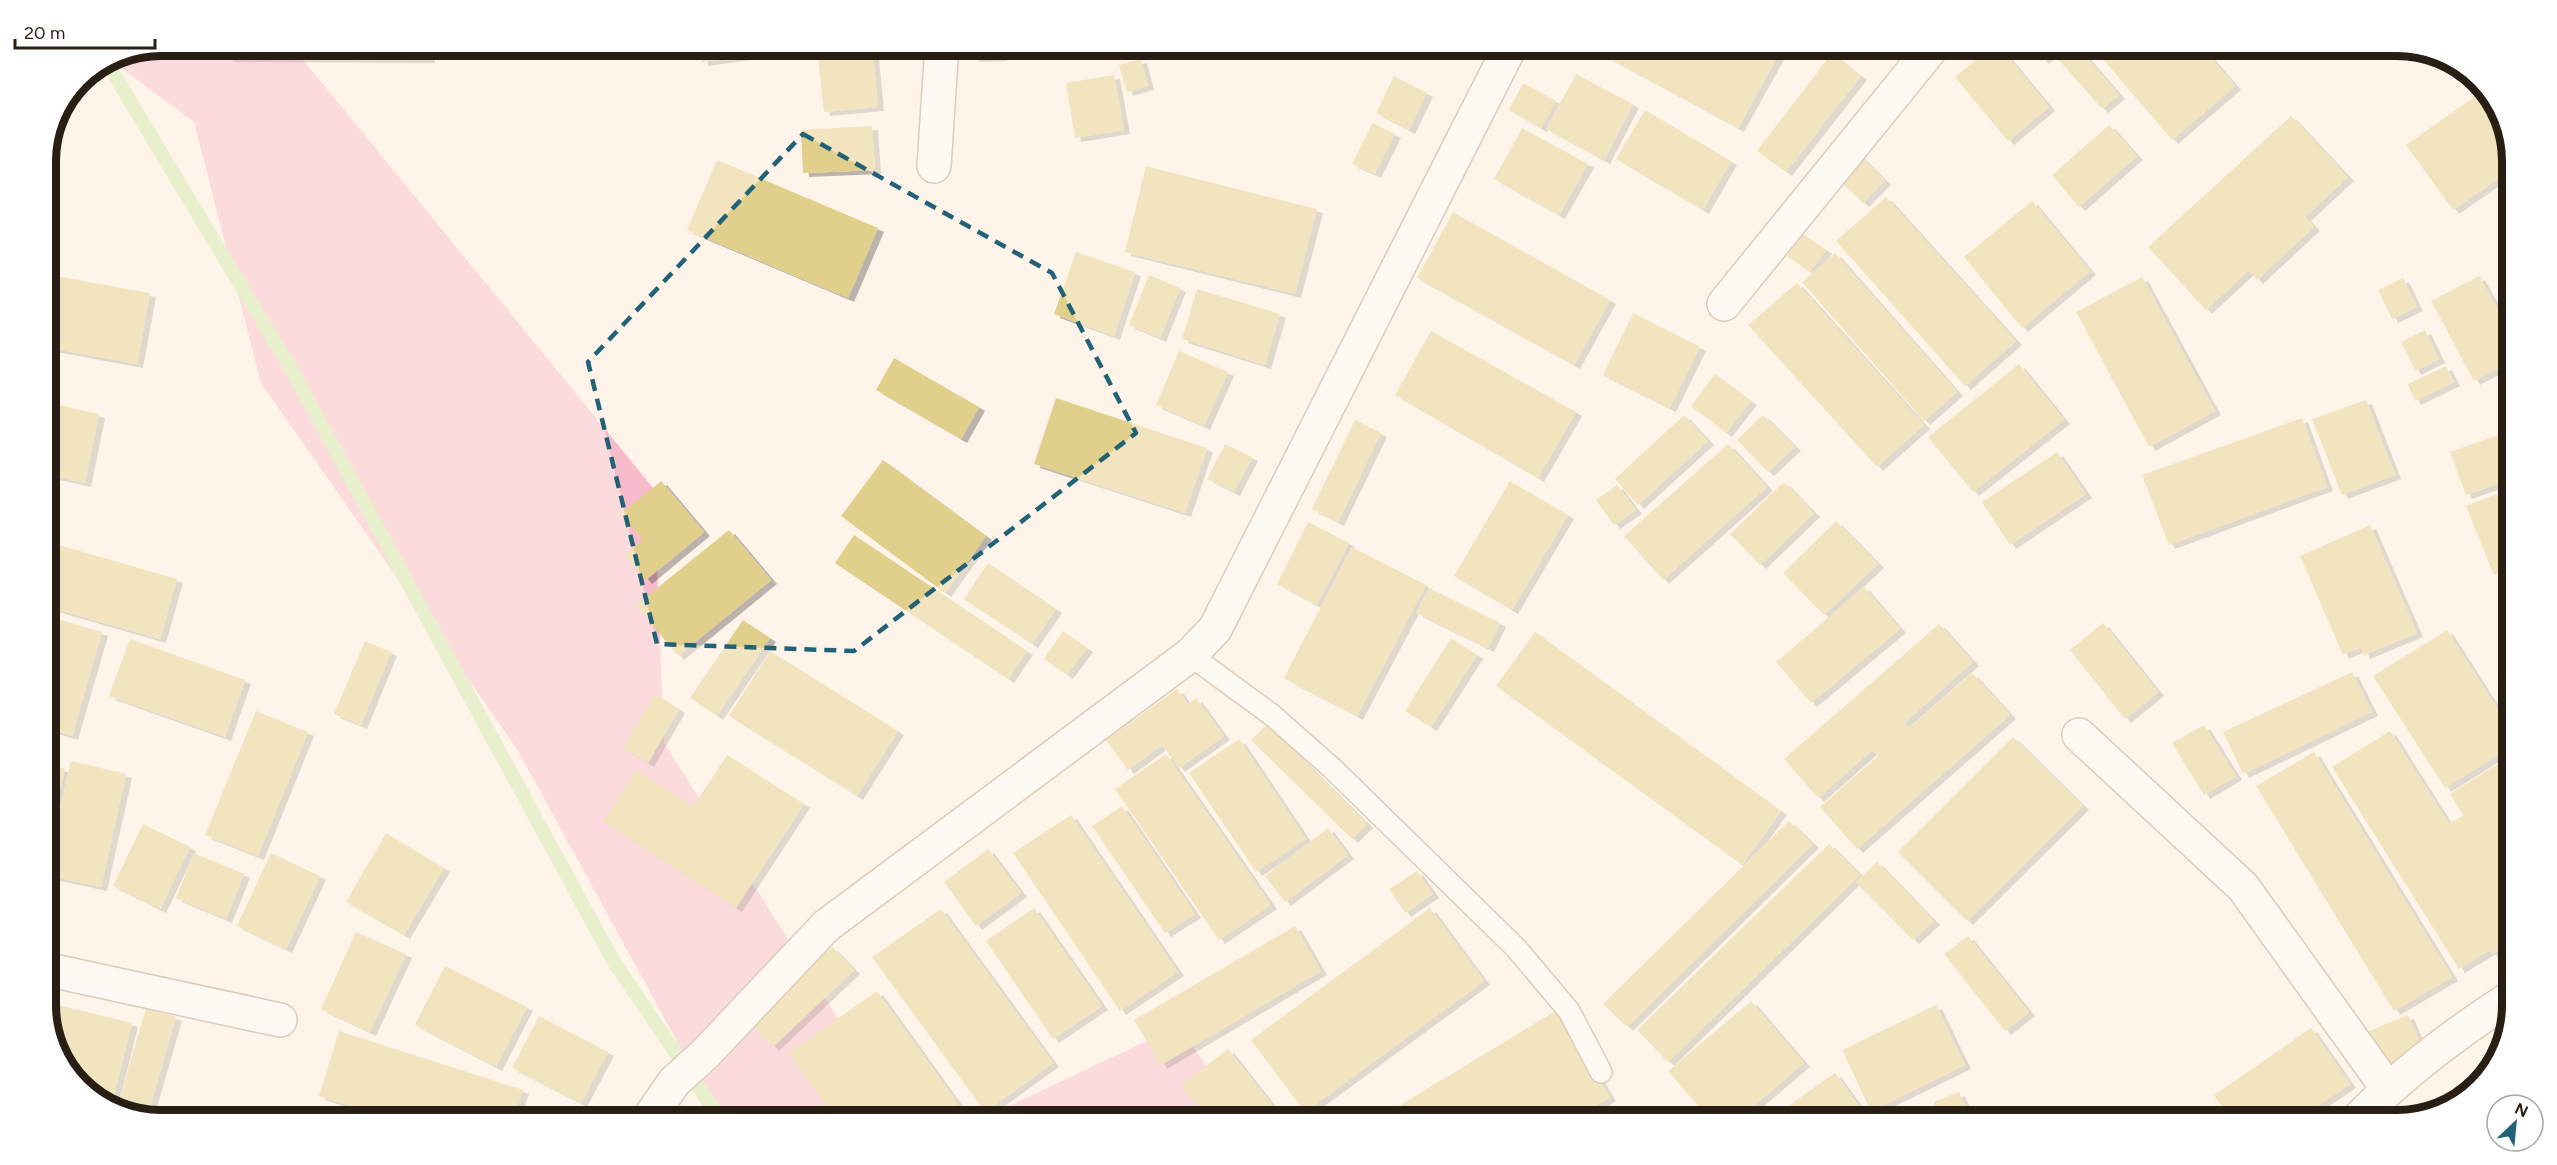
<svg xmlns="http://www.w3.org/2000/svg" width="2557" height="1165" font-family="Figtree,sans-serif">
<defs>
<filter id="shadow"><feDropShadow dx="6" dy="4" stdDeviation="0" flood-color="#0004"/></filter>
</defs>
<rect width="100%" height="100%" fill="#fff4e9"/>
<path fill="#f7bccb" d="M 161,45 L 291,45 L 654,489 L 664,743 L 902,1120 L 720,1120 L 517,749 L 261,383 L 194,122 L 109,59 L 117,54 Z
M 1179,1026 L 1243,1120 L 979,1120 Z"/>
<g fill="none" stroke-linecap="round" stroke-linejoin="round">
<path stroke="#cbe8a8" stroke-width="14" d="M 106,61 L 294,374 L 614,962 L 721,1120"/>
</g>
<path fill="#e1d08b" filter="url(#shadow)" d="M 227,45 L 429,45 L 429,59 L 227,58 Z
M 700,45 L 807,45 L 807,47 L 702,62 Z
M 973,45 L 1000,45 L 1001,57 L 973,58 Z
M 1597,45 L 1784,45 L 1738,128 L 1594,50 Z
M 1994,45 L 1998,45 L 2049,107 L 2008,141 L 1955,77 Z
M 2031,45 L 2061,45 L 2043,60 Z
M 2076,45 L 2119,95 L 2102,109 L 2059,60 Z
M 2091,45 L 2200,45 L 2235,86 L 2172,140 Z
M 2416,49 L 2439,54 L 2426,63 Z
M 1832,53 L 1861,76 L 1786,172 L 1757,151 Z
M 873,54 L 878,107 L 824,112 L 818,59 Z
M 1141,59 L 1148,86 L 1127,92 L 1119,65 Z
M 1576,74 L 1633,104 L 1604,160 L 1546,129 Z
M 1114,75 L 1124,130 L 1075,138 L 1066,83 Z
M 1394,76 L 1427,93 L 1409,130 L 1376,113 Z
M 1523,83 L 1556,101 L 1541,128 L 1509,110 Z
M 2484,90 L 2492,96 L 2512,154 L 2512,169 L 2453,210 L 2406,145 Z
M 1645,110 L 1731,161 L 1703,210 L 1616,159 Z
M 2291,116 L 2348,177 L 2305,217 L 2314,227 L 2257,280 L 2249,270 L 2206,310 L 2148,247 Z
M 1373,123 L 1395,134 L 1375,174 L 1352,164 Z
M 2109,125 L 2137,156 L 2079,207 L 2052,175 Z
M 872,126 L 875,170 L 803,173 L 801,130 Z
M 1522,128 L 1588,164 L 1559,215 L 1494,179 Z
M 1856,152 L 1885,181 L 1863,203 L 1833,174 Z
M 717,160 L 878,228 L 848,298 L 687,230 Z
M 1146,166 L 1317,209 L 1295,294 L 1125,252 Z
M 1886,197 L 2016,341 L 1965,386 L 1836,241 Z
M 2032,201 L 2090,271 L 2022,328 L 1964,257 Z
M 1453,212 L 1610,300 L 1574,365 L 1417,278 Z
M 1803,234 L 1826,250 L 1810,272 L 1787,256 Z
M 1076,252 L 1135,272 L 1114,336 L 1054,314 Z
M 1835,253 L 1957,392 L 1924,421 L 1802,282 Z
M 45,274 L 150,293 L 137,364 L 45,347 Z
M 1149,275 L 1180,288 L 1160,338 L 1129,325 Z
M 2479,276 L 2512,335 L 2512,361 L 2474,381 L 2431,301 Z
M 2142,277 L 2215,411 L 2149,447 L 2076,312 Z
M 2403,278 L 2417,307 L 2392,319 L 2378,290 Z
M 1797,283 L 1924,425 L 1877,467 L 1748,325 Z
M 1197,289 L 1280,314 L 1265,365 L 1182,339 Z
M 1633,313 L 1700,347 L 1670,408 L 1603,375 Z
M 2425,330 L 2439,359 L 2415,371 L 2401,342 Z
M 1431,331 L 1576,412 L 1538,478 L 1395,395 Z
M 1179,351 L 1228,372 L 1204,426 L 1156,405 Z
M 894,358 L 979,407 L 961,439 L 876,390 Z
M 2019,364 L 2064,420 L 1973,492 L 1928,437 Z
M 2446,366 L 2454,382 L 2415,401 L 2408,384 Z
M 1715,374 L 1751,401 L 1726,433 L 1691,406 Z
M 1056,398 L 1207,448 L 1185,513 L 1034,464 Z
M 2366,400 L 2395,475 L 2342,495 L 2312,419 Z
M 45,402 L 99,414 L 85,483 L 45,474 Z
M 1684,415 L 1708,441 L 1638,505 L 1615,479 Z
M 1763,415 L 1795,447 L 1768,472 L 1737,440 Z
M 2302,418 L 2327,487 L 2169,545 L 2142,475 Z
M 1355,420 L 1381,433 L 1338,522 L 1312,509 Z
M 2512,430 L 2512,479 L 2466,495 L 2450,452 Z
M 1225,444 L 1252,457 L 1234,492 L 1207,479 Z
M 1728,444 L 1767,487 L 1663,580 L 1624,536 Z
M 2057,452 L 2086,494 L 2010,545 L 1982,502 Z
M 883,460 L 986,536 L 945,593 L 841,516 Z
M 661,481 L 704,532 L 646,580 L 625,555 L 643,540 L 621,514 Z
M 1510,481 L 1568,515 L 1512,610 L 1454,576 Z
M 1784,482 L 1814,513 L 1760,565 L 1730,534 Z
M 1617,485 L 1636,510 L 1614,525 L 1596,500 Z
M 2512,488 L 2512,568 L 2494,575 L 2466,506 Z
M 1836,521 L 1878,564 L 1824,615 L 1783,573 Z
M 1308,522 L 1349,543 L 1317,605 L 1277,584 Z
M 2370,525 L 2417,633 L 2364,655 L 2361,647 L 2343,655 L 2300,556 Z
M 729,530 L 771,580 L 678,656 L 636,605 Z
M 854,535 L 1027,651 L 1008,679 L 835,563 Z
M 45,541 L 177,579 L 160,639 L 45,606 Z
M 1352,547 L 1426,585 L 1357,716 L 1284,678 Z
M 988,563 L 1056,609 L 1032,644 L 964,599 Z
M 1864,587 L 1900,629 L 1811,703 L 1776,662 Z
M 1429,588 L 1500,623 L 1488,648 L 1416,613 Z
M 54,618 L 102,632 L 72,736 L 45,728 L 45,649 Z
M 743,620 L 770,638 L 717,716 L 690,698 Z
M 2103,623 L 2158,692 L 2125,719 L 2070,650 Z
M 1939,624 L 1973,662 L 1904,723 L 1909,728 L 1972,673 L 2010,715 L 1857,849 L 1820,807 L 1878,756 L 1872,750 L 1818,798 L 1784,759 Z
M 2447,630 L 2512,732 L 2512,746 L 2445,788 L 2373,676 Z
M 1063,631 L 1087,648 L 1067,675 L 1044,659 Z
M 1535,632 L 1781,811 L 1742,865 L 1496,686 Z
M 1451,638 L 1477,655 L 1431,727 L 1405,711 Z
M 130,639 L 245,680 L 225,737 L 109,696 Z
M 365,641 L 391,652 L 361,725 L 334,714 Z
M 770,651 L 898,731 L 857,796 L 729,716 Z
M 2352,672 L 2372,712 L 2243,774 L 2223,732 Z
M 1177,689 L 1188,704 L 1196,698 L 1224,736 L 1179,768 L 1162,745 L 1128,770 L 1106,740 Z
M 655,694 L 679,709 L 648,763 L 623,748 Z
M 256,711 L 308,732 L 258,856 L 205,835 Z
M 1267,725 L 1367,824 L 1352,839 L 1251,740 Z
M 2204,725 L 2236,776 L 2204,795 L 2172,743 Z
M 2390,731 L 2449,824 L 2463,815 L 2450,794 L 2512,755 L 2512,942 L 2492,954 L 2490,950 L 2459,969 L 2332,767 Z
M 2013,737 L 2083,806 L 1967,921 L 1898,852 Z
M 1239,739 L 1306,839 L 1256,872 L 1189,773 Z
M 2314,752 L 2452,977 L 2394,1011 L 2256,786 Z
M 1166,754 L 1271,905 L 1219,940 L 1115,789 Z
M 727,755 L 804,804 L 736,908 L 603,821 L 636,770 L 693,807 Z
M 71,761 L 126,774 L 101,887 L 45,875 Z
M 45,764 L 65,769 L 46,846 L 45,846 Z
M 1122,806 L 1195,914 L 1165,933 L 1092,826 Z
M 1071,815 L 1178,972 L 1120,1011 L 1013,853 Z
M 1789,821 L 1813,844 L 1627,1027 L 1603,1004 Z
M 143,824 L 190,847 L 160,909 L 113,886 Z
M 1328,828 L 1348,855 L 1285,902 L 1265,876 Z
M 386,833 L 444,868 L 404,935 L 346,902 Z
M 1829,844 L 1860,875 L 1668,1062 L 1637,1030 Z
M 988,849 L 1021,893 L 976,926 L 944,882 Z
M 194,853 L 244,874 L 226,919 L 176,898 Z
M 271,853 L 320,876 L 286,949 L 237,926 Z
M 1877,862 L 1934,921 L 1913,940 L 1856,882 Z
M 1417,871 L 1433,894 L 1405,913 L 1389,889 Z
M 1034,908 L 1102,1006 L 1053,1039 L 986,941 Z
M 1430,908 L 1484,981 L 1305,1112 L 1251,1040 Z
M 941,909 L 1053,1063 L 985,1112 L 872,957 Z
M 1295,926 L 1321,971 L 1161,1065 L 1134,1020 Z
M 356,932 L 406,954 L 370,1032 L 321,1009 Z
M 1968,936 L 2029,1012 L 2005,1031 L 1944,954 Z
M 832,947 L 854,970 L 773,1047 L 751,1023 Z
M 445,966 L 527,1007 L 496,1067 L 415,1025 Z
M 877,991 L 959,1105 L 938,1120 L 837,1120 L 789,1053 Z
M 1751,1001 L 1804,1063 L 1737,1120 L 1710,1120 L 1668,1071 Z
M 45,1002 L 132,1023 L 111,1107 L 69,1074 L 45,1012 Z
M 1936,1005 L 1965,1065 L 1871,1111 L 1842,1050 Z
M 146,1008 L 176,1017 L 147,1117 L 116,1111 Z
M 1557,1010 L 1610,1097 L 1574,1120 L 1376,1120 Z
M 2408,1015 L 2427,1058 L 2387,1075 L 2369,1031 Z
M 539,1016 L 608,1052 L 581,1103 L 512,1068 Z
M 2311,1028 L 2350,1084 L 2297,1120 L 2231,1120 L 2214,1095 Z
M 339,1031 L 523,1090 L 513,1120 L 393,1120 L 319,1096 Z
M 1228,1049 L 1284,1120 L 1208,1120 L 1181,1085 Z
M 1835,1073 L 1869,1120 L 1768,1120 Z
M 1959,1092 L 1971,1120 L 1941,1120 L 1934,1102 Z
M 1926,1110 L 1932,1120 L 1910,1120 Z"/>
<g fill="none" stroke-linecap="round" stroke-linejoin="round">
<g stroke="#b59b83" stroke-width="24">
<path id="lane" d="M 1190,655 L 1272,715 L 1333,769 L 1516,948 L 1569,1011 L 1601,1072"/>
</g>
<g stroke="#b59b83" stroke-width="36">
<path id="street" d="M 934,166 L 942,45
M 1724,304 L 1934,45
M 2079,735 L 2243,887 L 2388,1089
M 45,969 L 280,1020
M 648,1120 L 674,1082 L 705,1054 L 826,926 L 1190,655 L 1215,629 L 1511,45
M 2357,1120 C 2403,1073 2457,1032 2512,997"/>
</g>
<use href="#lane" stroke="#fff" stroke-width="21"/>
<use href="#street" stroke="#fff" stroke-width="33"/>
</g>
<path d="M0 0H2557V1165H0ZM 803,134 L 1052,273 L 1136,433 L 854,651 L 657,644 L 588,362 Z" fill="#fff4e9" fill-opacity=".55" fill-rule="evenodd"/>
<path fill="none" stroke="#226277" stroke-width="4.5" stroke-dasharray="12 8" stroke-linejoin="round" d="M 803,134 L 1052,273 L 1136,433 L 854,651 L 657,644 L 588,362 Z"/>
<path d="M0 0H2557V1165H0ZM161 56H2397A105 105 0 0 1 2502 161V1005A105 105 0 0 1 2397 1110H161A105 105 0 0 1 56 1005V161A105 105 0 0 1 161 56Z" fill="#fff" fill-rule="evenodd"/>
<path fill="none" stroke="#281e14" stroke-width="8" d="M161 56H2397A105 105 0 0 1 2502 161V1005A105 105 0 0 1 2397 1110H161A105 105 0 0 1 56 1005V161A105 105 0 0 1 161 56Z"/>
<g transform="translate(2515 1123) rotate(26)"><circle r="28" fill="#ffffff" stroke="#a9a5a1" stroke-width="1.5"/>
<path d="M0-4.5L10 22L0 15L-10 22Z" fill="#226277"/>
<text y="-9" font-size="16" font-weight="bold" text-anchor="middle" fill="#281e14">N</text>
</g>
<path d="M15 39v9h140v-9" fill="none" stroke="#281e14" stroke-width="3"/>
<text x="24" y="39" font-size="18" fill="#281e14" stroke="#ffffff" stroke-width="4.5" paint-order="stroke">20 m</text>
</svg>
